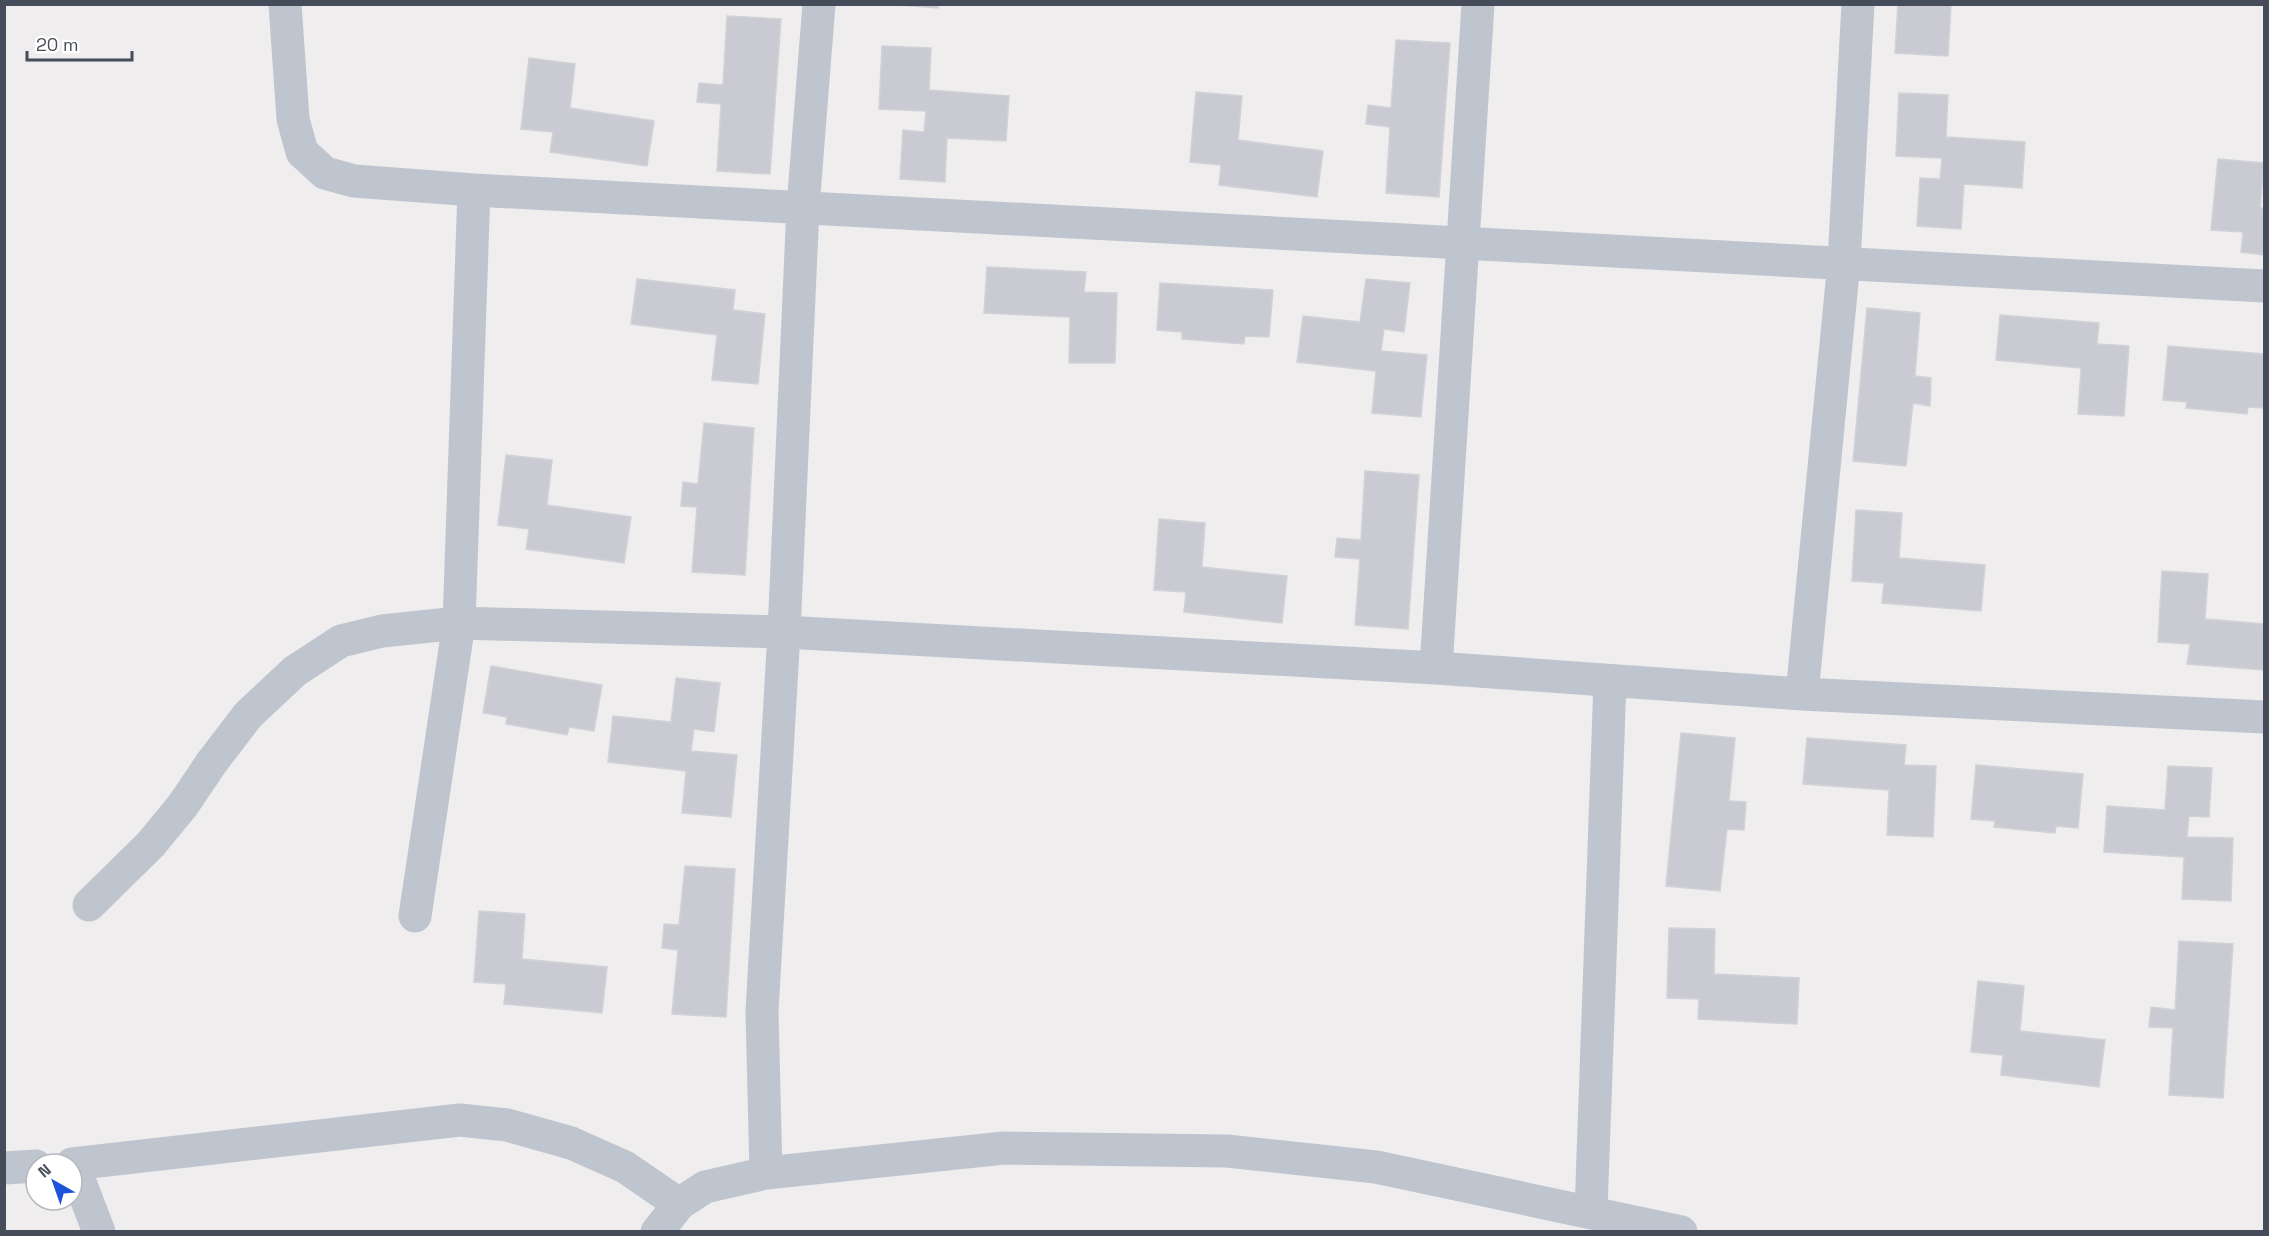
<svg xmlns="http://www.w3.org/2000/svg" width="2269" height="1236" font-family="'Space Grotesk',sans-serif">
<rect width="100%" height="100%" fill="#efeded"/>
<path fill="#cacbd2" stroke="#d1d2d8" stroke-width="1.5" d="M 885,4 L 938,4 L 938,8 Z
M 1898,4 L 1951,4 L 1948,56 L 1895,53 Z
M 727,16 L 781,19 L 770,174 L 717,171 L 721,104 L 697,102 L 699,83 L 723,85 Z
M 1396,40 L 1450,43 L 1439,197 L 1386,193 L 1390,127 L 1366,124 L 1368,105 L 1391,108 Z
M 882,46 L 931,48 L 929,90 L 1009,96 L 1006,141 L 947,138 L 945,182 L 900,179 L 903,130 L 924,132 L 926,111 L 879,109 Z
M 529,58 L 575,64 L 570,108 L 654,121 L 647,166 L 550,152 L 553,132 L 521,129 Z
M 1196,92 L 1242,96 L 1238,140 L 1323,151 L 1317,197 L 1219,185 L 1221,165 L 1190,162 Z
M 1899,93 L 1948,95 L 1946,137 L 2025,142 L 2022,188 L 1964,184 L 1961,229 L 1917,226 L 1920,178 L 1940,179 L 1942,158 L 1896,156 Z
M 2218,159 L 2264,163 L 2260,208 L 2264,208 L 2264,255 L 2241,252 L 2243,232 L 2211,230 Z
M 987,267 L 1086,272 L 1084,292 L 1117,293 L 1115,363 L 1069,363 L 1070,317 L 984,313 Z
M 637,279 L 735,290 L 733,310 L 765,314 L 758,384 L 712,380 L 717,335 L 631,324 Z
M 1366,279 L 1410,283 L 1404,332 L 1384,329 L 1381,351 L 1427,355 L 1421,417 L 1372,413 L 1376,371 L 1297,362 L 1303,316 L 1360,322 Z
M 1160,283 L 1273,290 L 1269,337 L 1245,336 L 1244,344 L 1182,339 L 1182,332 L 1157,330 Z
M 1867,308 L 1920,313 L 1915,376 L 1931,378 L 1930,406 L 1913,403 L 1906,466 L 1853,461 Z
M 2000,315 L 2099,323 L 2097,344 L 2129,346 L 2124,416 L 2078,414 L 2081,368 L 1996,360 Z
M 2168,346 L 2264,354 L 2264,408 L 2248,407 L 2247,414 L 2186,408 L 2187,402 L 2163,400 Z
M 704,423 L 754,428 L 745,575 L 692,572 L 697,507 L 681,506 L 683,482 L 698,484 Z
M 506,455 L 552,460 L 547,505 L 631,517 L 624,563 L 526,549 L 529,529 L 498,525 Z
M 1365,471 L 1419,475 L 1408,629 L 1355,625 L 1360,559 L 1335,557 L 1337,538 L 1361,540 Z
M 1856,510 L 1902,513 L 1899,558 L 1985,565 L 1981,611 L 1882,603 L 1884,583 L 1852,581 Z
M 1159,519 L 1205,523 L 1202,567 L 1287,576 L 1282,623 L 1184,612 L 1186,592 L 1154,590 Z
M 2162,571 L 2208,574 L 2205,619 L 2264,624 L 2264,670 L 2187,664 L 2190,644 L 2158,642 Z
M 491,666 L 602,685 L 594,731 L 569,727 L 567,735 L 506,724 L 507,717 L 483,713 Z
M 676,678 L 720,683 L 714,732 L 694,729 L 691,751 L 737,755 L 731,817 L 682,813 L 686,771 L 608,762 L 613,716 L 671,722 Z
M 1681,733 L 1735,738 L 1729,801 L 1746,802 L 1744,830 L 1727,829 L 1720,891 L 1666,886 Z
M 1807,738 L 1906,745 L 1904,765 L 1936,766 L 1933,837 L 1887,835 L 1889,790 L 1803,784 Z
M 1976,765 L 2083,774 L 2078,828 L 2056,826 L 2055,833 L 1994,827 L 1995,821 L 1971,819 Z
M 2168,766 L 2212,768 L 2209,817 L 2189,816 L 2187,837 L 2233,838 L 2231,901 L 2182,899 L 2184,857 L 2104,852 L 2107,806 L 2165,810 Z
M 685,866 L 735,869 L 726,1017 L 672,1014 L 678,950 L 662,948 L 664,924 L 679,925 Z
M 479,911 L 525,914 L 522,959 L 607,967 L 602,1013 L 504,1004 L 506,984 L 474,982 Z
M 1669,928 L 1715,929 L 1714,974 L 1799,978 L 1797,1024 L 1698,1019 L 1699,999 L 1667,998 Z
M 2179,941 L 2233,944 L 2223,1098 L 2169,1095 L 2173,1028 L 2149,1027 L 2151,1007 L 2175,1010 Z
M 1978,981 L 2024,986 L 2020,1031 L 2105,1040 L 2099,1087 L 2001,1075 L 2003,1055 L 1971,1052 Z"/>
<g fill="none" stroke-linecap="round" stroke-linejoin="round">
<path stroke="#bec5cf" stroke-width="33" d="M 285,4 L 293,119 L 302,152 L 325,173 L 354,181 L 474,190 L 2264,286
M 1436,668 L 1478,4
M 1802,694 L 1844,262 L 1858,4
M 89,905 L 151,844 L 183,805 L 212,762 L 248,715 L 295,671 L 341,641 L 382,631 L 459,623 L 784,632 L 1436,668 L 1802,694 L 2264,717
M 415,916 L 459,623 L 474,190
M 72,1164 L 460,1120 L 507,1125 L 571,1143 L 625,1167 L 679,1204
M 73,1164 L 99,1232
M 4,1168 L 36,1166
M 766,1173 L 762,1011 L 784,632 L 803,207 L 819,4
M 1591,1212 L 1610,681
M 657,1232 L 679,1204 L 705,1187 L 766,1173 L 1004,1148 L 1227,1151 L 1376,1167 L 1681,1232"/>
</g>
<rect width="2269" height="1236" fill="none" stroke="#464d5a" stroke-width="12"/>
<g transform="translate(54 1182) rotate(320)"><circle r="28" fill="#ffffff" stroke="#b5b8bd" stroke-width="1.5"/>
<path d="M0-4.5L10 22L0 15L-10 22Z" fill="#1d54d9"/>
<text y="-9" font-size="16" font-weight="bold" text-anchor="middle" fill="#464d5a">N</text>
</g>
<path d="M27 51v9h105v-9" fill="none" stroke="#464d5a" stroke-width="3"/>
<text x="36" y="51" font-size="18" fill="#464d5a" stroke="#ffffff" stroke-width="4.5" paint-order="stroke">20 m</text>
</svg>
